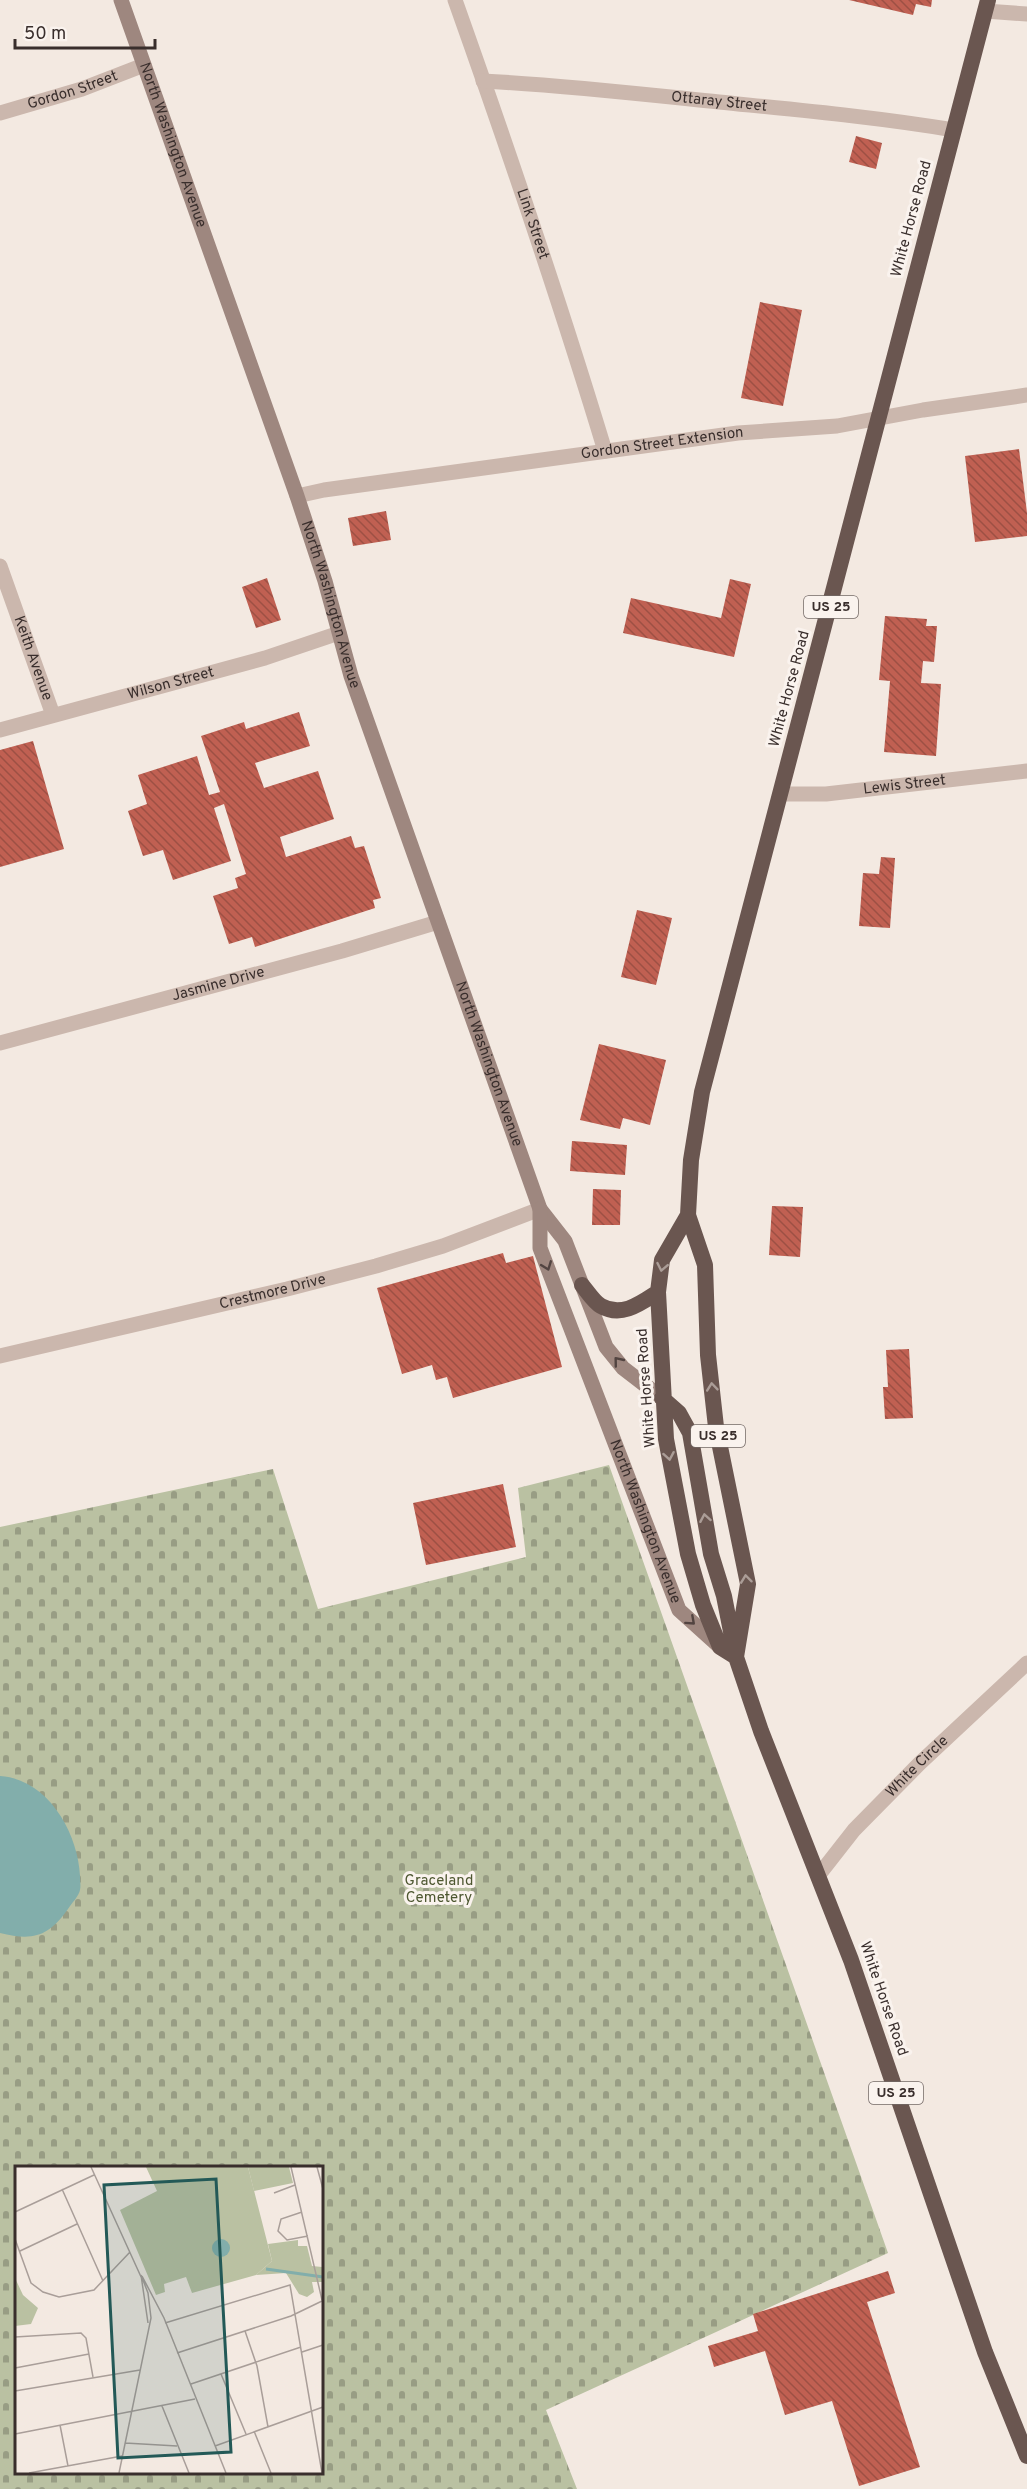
<svg xmlns="http://www.w3.org/2000/svg" width="1027" height="2489" font-family="Overpass,sans-serif">
<defs>
<pattern id="cemetery-stones" width="16" height="16" patternUnits="userSpaceOnUse" patternTransform="scale(1.5)"><rect width="16" height="16" fill="#bac1a2"/><path d="M2 7V4a2 2 0 0 1 4 0v3zM10 15v-3a2 2 0 0 1 4 0v3z" fill="#989d84"/></pattern>
<pattern id="building-back-hatch" width="6" height="6" patternUnits="userSpaceOnUse" patternTransform="scale(1.5)"><rect width="6" height="6" fill="#c06052"/><path d="M-1 5l2 2M0 0l6 6M5-1l2 2" fill="none" stroke="#9d5044"/></pattern>
</defs>
<rect width="100%" height="100%" fill="#f3e9e1"/>
<path fill="url(#cemetery-stones)" fill-rule="evenodd" d="M 609,1465 L 888,2253 L 546,2410 L 577,2489 L 0,2489 L 0,1527 L 273,1469 L 318,1609 L 526,1557 L 518,1488 ZM 16,2168 L 321,2168 L 321,2472 L 16,2472 Z"/>
<path fill="#82aeab" d="M 0,1776 C 48,1779 78,1833 80,1876 C 80,1880 81,1886 80,1890 C 79,1896 71,1904 68,1909 C 48,1937 33,1941 0,1933 Z"/>
<path fill="url(#building-back-hatch)" d="M 849,0 L 932,0 L 931,7 L 916,4 L 913,15 Z
M 856,136 L 882,143 L 876,169 L 849,162 Z
M 760,302 L 802,310 L 783,406 L 741,398 Z
M 1019,449 L 1027,513 L 1027,536 L 975,542 L 965,456 Z
M 386,511 L 391,540 L 353,546 L 348,518 Z
M 267,578 L 281,620 L 256,628 L 242,587 Z
M 730,579 L 751,584 L 734,657 L 623,633 L 631,598 L 721,618 Z
M 885,616 L 927,619 L 926,626 L 937,626 L 934,662 L 923,661 L 921,683 L 941,684 L 936,756 L 884,752 L 890,681 L 879,680 Z
M 299,712 L 310,746 L 255,763 L 264,788 L 318,771 L 334,819 L 280,837 L 286,857 L 351,836 L 355,848 L 364,846 L 381,898 L 373,900 L 375,908 L 255,947 L 252,937 L 229,944 L 213,896 L 238,888 L 235,878 L 246,874 L 224,804 L 214,808 L 231,861 L 173,880 L 163,850 L 143,856 L 128,811 L 147,804 L 138,775 L 197,756 L 209,795 L 220,792 L 201,736 L 244,722 L 246,729 Z
M 33,741 L 64,849 L 0,867 L 0,750 Z
M 881,857 L 895,858 L 890,928 L 859,926 L 863,873 L 879,874 Z
M 637,910 L 672,918 L 656,985 L 621,977 Z
M 599,1044 L 666,1060 L 650,1125 L 623,1118 L 620,1129 L 580,1120 Z
M 572,1141 L 627,1145 L 625,1175 L 570,1171 Z
M 593,1189 L 621,1190 L 620,1225 L 592,1225 Z
M 772,1206 L 803,1207 L 800,1257 L 769,1255 Z
M 503,1253 L 506,1263 L 533,1256 L 562,1367 L 453,1398 L 447,1377 L 436,1380 L 432,1365 L 402,1374 L 377,1288 Z
M 909,1349 L 913,1418 L 885,1419 L 883,1387 L 888,1387 L 886,1350 Z
M 503,1484 L 516,1547 L 426,1565 L 413,1503 Z
M 888,2271 L 895,2293 L 867,2302 L 920,2467 L 859,2486 L 832,2401 L 785,2415 L 765,2351 L 714,2367 L 708,2346 L 758,2331 L 753,2314 Z"/>
<g fill="none" stroke-linecap="round" stroke-linejoin="round">
<g stroke="#cbb7ad" stroke-width="15">
<path id="s1" d="M 455,0 C 508,149 559,299 605,451"/>
<path d="M 985,11 L 1027,14"/>
<path id="s2" d="M 483,81 C 562,85 641,94 719,102 C 798,110 876,117 954,130"/>
<path id="s3" d="M 0,113 L 82,89 L 144,65"/>
<path id="s4" d="M 297,496 L 324,490 L 738,433 L 837,426 L 923,410 L 1027,395"/>
<path id="s5" d="M 0,566 L 53,715"/>
<path id="s6" d="M 0,730 L 265,658 L 339,633"/>
<path id="s7" d="M 782,794 L 826,794 L 1027,771"/>
<path id="s8" d="M 0,1043 L 342,951 L 438,922"/>
<path id="s9" d="M 0,1356 L 287,1289 L 376,1266 L 443,1246 L 540,1209"/>
<path id="s10" d="M 818,1876 L 854,1830 L 920,1763 L 1027,1663"/>
</g>
<g stroke="#9e877f" stroke-width="15">
<path id="s11" d="M 121,0 L 297,496 L 325,581 L 351,676 L 540,1209 L 565,1241 L 606,1347 L 623,1368 L 662,1398"/>
<path id="s12" d="M 540,1209 L 540,1248 L 679,1610 L 720,1647"/>
</g>
<path stroke="#6a5650" stroke-width="16" d="M 688,1215 L 662,1260 L 658,1292 L 666,1439 L 688,1554 L 703,1605 L 720,1647 L 736,1657
M 582,1285 C 587,1291 594,1302 601,1306 C 622,1318 641,1303 658,1292
M 662,1398 L 679,1413 L 690,1433 L 711,1554 L 724,1596 L 736,1657 L 761,1731 L 851,1960 L 985,2352 L 1027,2456
M 736,1657 L 748,1584 L 716,1427 L 708,1355 L 705,1265 L 688,1215 L 691,1160 L 702,1092 L 988,0"/>
</g>
<defs><path id="oneway-chevron" d="M-2-3.5L2.5 0L-2 3.5" fill="none" stroke-width="1.6" stroke-linecap="round" stroke-linejoin="round" transform="scale(1.5)"/></defs>
<g stroke="#524441">
<use href="#oneway-chevron" transform="translate(547 1266) rotate(69)"/>
<use href="#oneway-chevron" transform="translate(618 1361) rotate(-129)"/>
<use href="#oneway-chevron" transform="translate(691 1621) rotate(42)"/>
</g>
<g stroke="#ab9d97">
<use href="#oneway-chevron" transform="translate(662 1267) rotate(101)"/>
<use href="#oneway-chevron" transform="translate(712 1387) rotate(-96)"/>
<use href="#oneway-chevron" transform="translate(669 1456) rotate(80)"/>
<use href="#oneway-chevron" transform="translate(705 1518) rotate(-100)"/>
<use href="#oneway-chevron" transform="translate(746 1579) rotate(-97)"/>
</g>
<g text-anchor="middle" dominant-baseline="central" stroke-width="6" stroke-linejoin="round" paint-order="stroke">
<g fill="#faf3ee" stroke="#736966" stroke-width="1.5">
<rect x="804" y="596" width="54" height="22" rx="4.5"/>
<rect x="691" y="1425" width="54" height="22" rx="4.5"/>
<rect x="869" y="2082" width="54" height="22" rx="4.5"/>
</g>
<g font-size="14" font-weight="bold" fill="#392e2c">
<text x="831" y="607">US 25</text>
<text x="718" y="1436">US 25</text>
<text x="896" y="2093">US 25</text>
</g>
<g font-size="15" fill="#392e2c" stroke="#faf3ee">
<text stroke="none"><textPath href="#s3" startOffset="76">Gordon Street</textPath></text>
<text stroke="none"><textPath href="#s2" startOffset="237">Ottaray Street</textPath></text>
<text stroke="none"><textPath href="#s11" startOffset="154">North Washington Avenue</textPath></text>
<text transform="translate(912 219) rotate(-75)">White Horse Road</text>
<text stroke="none"><textPath href="#s1" startOffset="237">Link Street</textPath></text>
<text stroke="none"><textPath href="#s4" startOffset="369">Gordon Street Extension</textPath></text>
<text stroke="none"><textPath href="#s11" startOffset="640">North Washington Avenue</textPath></text>
<text stroke="none"><textPath href="#s5" startOffset="98">Keith Avenue</textPath></text>
<text stroke="none"><textPath href="#s6" startOffset="177">Wilson Street</textPath></text>
<text transform="translate(790 689) rotate(-75)">White Horse Road</text>
<text stroke="none"><textPath href="#s7" startOffset="123">Lewis Street</textPath></text>
<text stroke="none"><textPath href="#s8" startOffset="226">Jasmine Drive</textPath></text>
<text stroke="none"><textPath href="#s11" startOffset="1126">North Washington Avenue</textPath></text>
<text stroke="none"><textPath href="#s9" startOffset="280">Crestmore Drive</textPath></text>
<text transform="translate(647 1388) rotate(-94)">White Horse Road</text>
<text stroke="none"><textPath href="#s12" startOffset="332">North Washington Avenue</textPath></text>
<text stroke="none"><textPath href="#s10" startOffset="148">White Circle</textPath></text>
<text transform="translate(883 1999) rotate(71)">White Horse Road</text>
</g>
<g font-size="15" fill="#4d5730" stroke="#faf3ee">
<text x="439" y="1881">Graceland<tspan x="439" dy="17">Cemetery</tspan></text>
</g>
</g>
<g transform="translate(15 2166)">
<rect width="308" height="308" fill="#f3e9e1"/>
<path d="M 233,1 L 274,1 L 278,17 L 239,25 Z" fill="#bac1a2"/>
<path d="M 283,74 L 283,80 L 292,80 L 297,100 L 307,101 L 307,116 L 297,116 L 299,126 L 292,131 L 284,128 L 271,107 L 241,109 L 257,95 L 253,78 ZM 0,112 L 8,129 L 23,142 L 16,158 L 0,160 Z" fill="#bac1a2"/>
<path d="M 131,1 L 233,1 L 257,95 L 241,109 L 177,127 L 171,111 L 149,118 L 150,126 L 141,129 L 105,44 L 142,25 Z" fill="#bac1a2"/>
<path d="M197 82a9 9 0 1 1 18 0a9 9 0 1 1-18 0Z" fill="#82aeab"/>
<path fill="none" stroke="#82aeab" stroke-width="3" d="M 251,103 L 308,111"/>
<path fill="none" stroke="#a99e99" stroke-width="1.5" d="M 76,1 L 127,113M 276,1 L 307,134M 302,1 L 308,23M 47,23 L 88,115M 259,27 L 280,19M 0,46 L 79,9M 287,46 L 266,53 L 263,65 L 272,74 L 293,70M 0,73 L 16,117 L 28,126 L 44,131 L 79,124 L 115,86M 5,85 L 62,58M 126,109 L 133,157M 127,110 L 149,152 L 211,307M 150,157 L 275,119 L 307,307M 230,165 L 242,200 L 253,261M 0,171 L 66,167 L 71,172 L 78,211M 287,186 L 308,179M 162,187 L 276,150 L 307,135M 0,202 L 74,188M 206,208 L 231,268M 176,218 L 286,181M 0,225 L 125,204M 147,240 L 174,307M 45,259 L 53,300M 239,265 L 256,307M 0,268 L 180,233M 110,277 L 162,280M 200,280 L 308,241M 14,307 L 107,290M 104,307 L 136,152 L 133,127 L 126,109"/>
<path fill="#235957" fill-opacity="0.15" stroke="#235957" stroke-width="3" d="M 201,13 L 216,286 L 103,292 L 89,19 Z"/>
<rect width="308" height="308" fill="none" stroke="#392e2c" stroke-width="3"/>
</g>
<path d="M15 39v9h140v-9" fill="none" stroke="#392e2c" stroke-width="3"/>
<text x="24" y="39" font-size="18" fill="#392e2c" stroke="#faf3ee" stroke-width="4.5" paint-order="stroke">50 m</text>
</svg>
